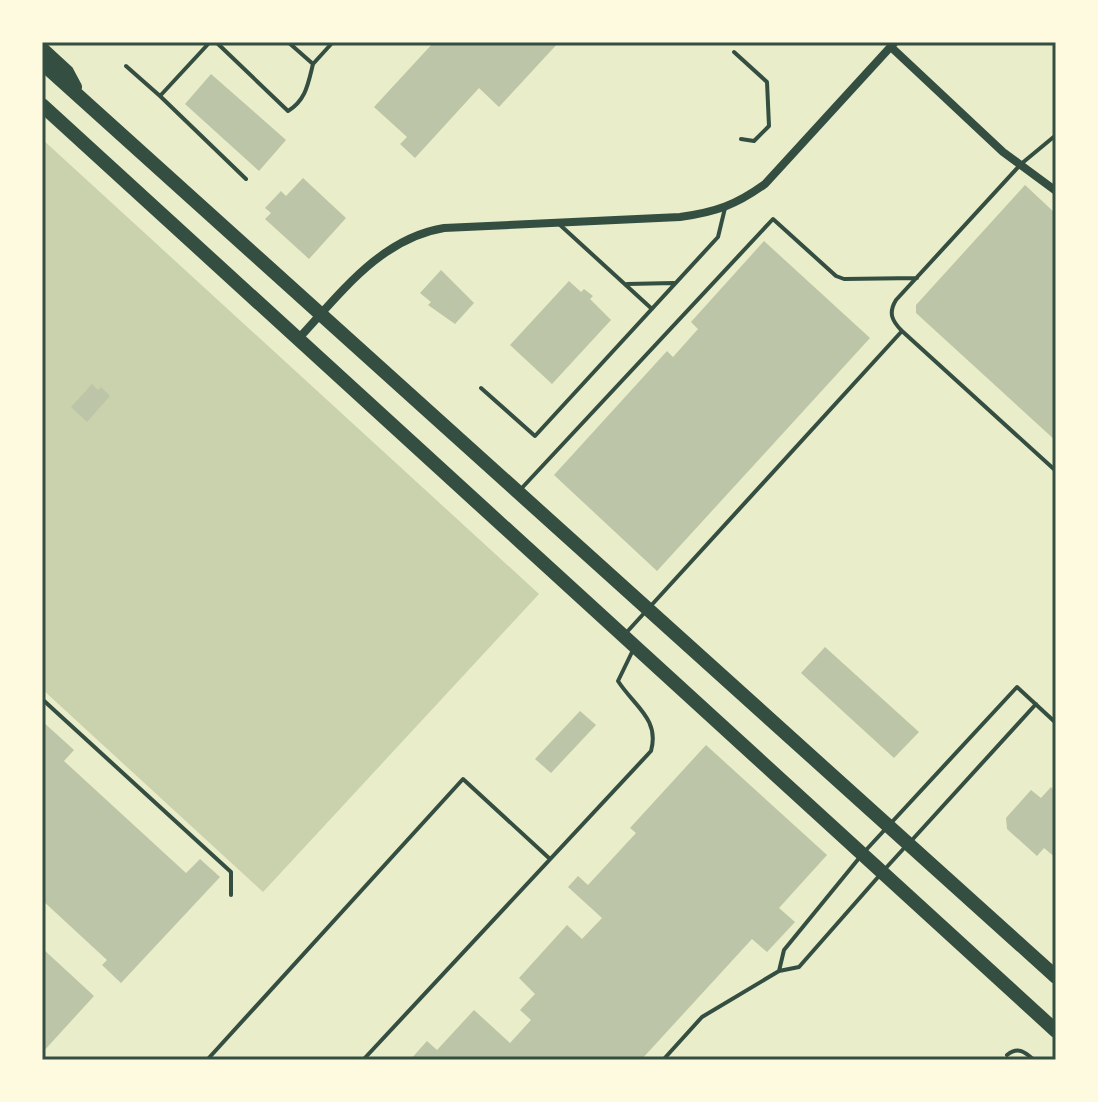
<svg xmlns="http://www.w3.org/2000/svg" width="1098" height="1102" font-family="Roboto,sans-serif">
<rect width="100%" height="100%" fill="#e9edc9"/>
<path fill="#cad2ad" d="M 42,139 L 539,594 L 263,892 L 42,689 Z"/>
<path fill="#bcc5a7" d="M 434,42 L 559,42 L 499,107 L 479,88 L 415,158 L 400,144 L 407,137 L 374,107 Z
M 211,74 L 286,140 L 259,171 L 185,104 Z
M 303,178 L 346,218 L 309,259 L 265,219 L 271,213 L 265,208 L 281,191 L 286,196 Z
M 1025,185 L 1056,214 L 1056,441 L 916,313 L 916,305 Z
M 764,241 L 870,338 L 657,571 L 554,475 L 667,351 L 673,357 L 698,329 L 691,322 Z
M 441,270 L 474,303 L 455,324 L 428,305 L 431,302 L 420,293 Z
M 569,281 L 581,292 L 584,289 L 593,296 L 590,299 L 611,320 L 552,384 L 510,345 Z
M 92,384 L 98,390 L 101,387 L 110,396 L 87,422 L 71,407 Z
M 825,647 L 919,732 L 894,758 L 801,673 Z
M 580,711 L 596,725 L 551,773 L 535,759 Z
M 42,721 L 74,750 L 64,761 L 186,873 L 200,859 L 220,877 L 121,983 L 102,965 L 107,960 L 42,900 Z
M 706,745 L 827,855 L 779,908 L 795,922 L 767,952 L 752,939 L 641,1060 L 410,1060 L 427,1041 L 437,1050 L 474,1010 L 510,1043 L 531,1020 L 520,1010 L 535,994 L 519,978 L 567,925 L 582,939 L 602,918 L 568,887 L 578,876 L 588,885 L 636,833 L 630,828 Z
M 1051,787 L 1056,792 L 1056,858 L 1044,848 L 1037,856 L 1007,829 L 1006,818 L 1031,790 L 1041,798 Z
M 43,949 L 94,996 L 42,1053 L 42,950 Z"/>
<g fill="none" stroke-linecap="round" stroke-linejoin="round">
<path stroke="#344e41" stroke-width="4" d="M 210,42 L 160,96 L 246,179
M 216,42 L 288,111 C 306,100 308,84 313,64
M 288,42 L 313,64 L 333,42
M 734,52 L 767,82 L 769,126 L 754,141 L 741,139
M 126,66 L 160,96
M 1056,135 L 1021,164 L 896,300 C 888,313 892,321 902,331 L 1056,471
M 559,224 L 652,309
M 627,284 L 674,283
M 481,388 L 535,436 L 718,237 L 725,208
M 520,490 L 773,219 L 836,276 L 844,279 L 917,278
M 626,633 L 902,331
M 42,699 L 231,872 L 231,895
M 912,840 L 1036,704
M 866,850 L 1017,687 L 1056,723
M 885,869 L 906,846
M 779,971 L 784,950 L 860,857
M 1007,1055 C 1018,1046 1025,1052 1034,1060
M 207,1060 L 463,779 L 550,859
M 363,1060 L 651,751 C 660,719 634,706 618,681 L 634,648
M 663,1060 L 702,1017 L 779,971 L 799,967 L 879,876"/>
<path stroke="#344e41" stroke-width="8" d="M 891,47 L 1003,152 L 1056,191
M 299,338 C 340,294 381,238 444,228 L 680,217 C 716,212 736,205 765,184 L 895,42"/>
<path stroke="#344e41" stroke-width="14" d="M 42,49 L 67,72 L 75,87
M 42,63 L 1056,977
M 42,105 L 1056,1031"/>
</g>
<rect width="1098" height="1102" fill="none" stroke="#fefae0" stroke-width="88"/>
<rect x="44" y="44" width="1010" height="1014" fill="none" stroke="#344e41" stroke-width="3"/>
</svg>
